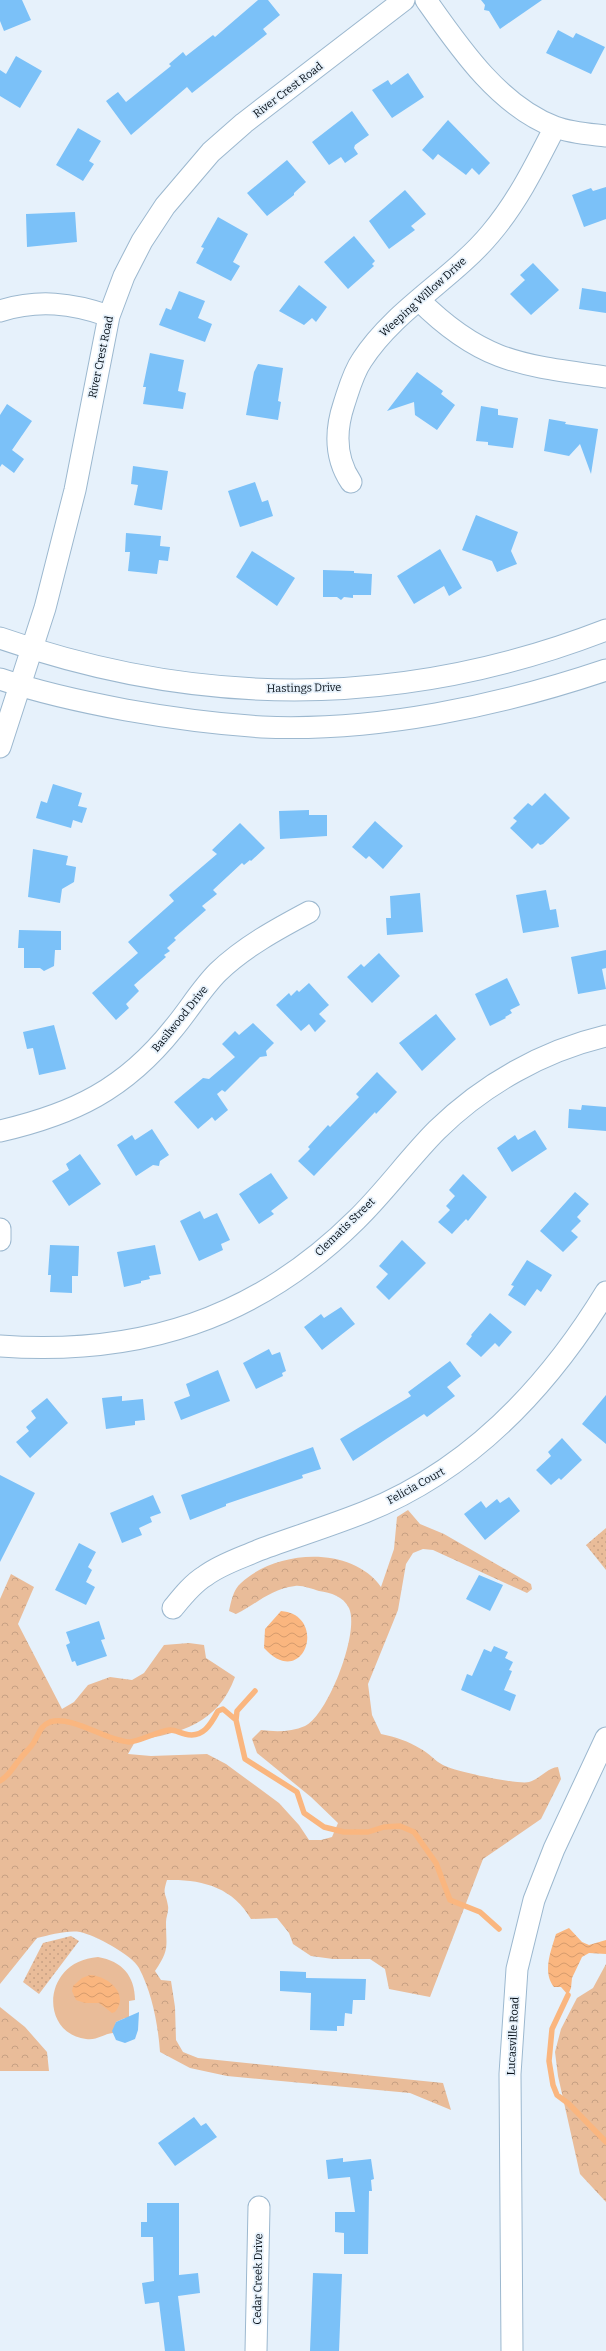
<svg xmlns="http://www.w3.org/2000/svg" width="606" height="2351" font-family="Bitter,serif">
<defs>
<pattern id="forest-crowns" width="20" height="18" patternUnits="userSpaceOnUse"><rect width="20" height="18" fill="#e9bc99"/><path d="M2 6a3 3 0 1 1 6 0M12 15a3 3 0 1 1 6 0" fill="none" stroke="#c6a083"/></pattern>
<pattern id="park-dots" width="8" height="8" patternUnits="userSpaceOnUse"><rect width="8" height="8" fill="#e9bc99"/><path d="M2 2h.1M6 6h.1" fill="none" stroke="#c6a083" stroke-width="1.8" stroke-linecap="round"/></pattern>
<pattern id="water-waves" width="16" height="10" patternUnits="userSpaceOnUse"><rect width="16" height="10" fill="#fab67f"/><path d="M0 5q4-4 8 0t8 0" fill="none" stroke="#d59b6d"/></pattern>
</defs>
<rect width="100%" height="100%" fill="#e6f1fb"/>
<path fill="url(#forest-crowns)" d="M 408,1510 L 420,1524 L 444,1534 L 531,1584 L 532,1589 L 527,1593 L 433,1550 L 423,1549 L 413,1553 L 406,1564 L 398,1610 L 368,1684 L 372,1715 L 381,1734 C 396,1737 408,1741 421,1749 C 429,1753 435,1761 443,1765 C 453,1771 518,1785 529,1782 C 540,1779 547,1768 558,1767 L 561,1779 L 541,1819 L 483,1859 L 430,1997 L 389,1989 L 385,1969 L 370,1959 L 333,1959 L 311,1956 L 293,1944 L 289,1933 L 277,1918 L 251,1919 C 233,1887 201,1879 167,1880 C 162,1896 166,1892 168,1906 C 169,1911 166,1917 166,1922 C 166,1947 170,1949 155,1971 L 161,1980 L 171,1981 L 175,2007 L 176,2040 L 183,2052 L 198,2058 L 443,2083 L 451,2110 L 410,2093 L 227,2076 L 190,2068 L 160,2052 C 158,2024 152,1993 139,1968 C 132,1955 95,1935 80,1932 C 67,1930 50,1935 37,1938 L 0,1984 L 0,1599 L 11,1574 L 34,1587 L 18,1624 L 62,1709 L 74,1702 L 88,1685 L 110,1677 L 132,1680 L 144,1673 L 164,1645 L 189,1643 L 204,1645 L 206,1658 L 235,1677 C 218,1723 181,1734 136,1740 L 128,1754 L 151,1756 L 207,1754 L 226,1764 L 279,1803 L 299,1825 L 309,1840 L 321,1840 L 332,1837 L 338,1823 L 311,1797 L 257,1753 L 252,1739 L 261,1730 C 276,1732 291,1732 305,1726 C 328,1715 360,1632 349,1608 C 343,1596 331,1593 319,1591 C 312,1589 302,1585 295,1586 C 270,1589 257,1604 236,1614 L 229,1611 C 231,1602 233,1590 241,1583 C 276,1550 351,1545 381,1587 L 394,1549 L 397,1517 Z
M 606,1964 L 606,2202 L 580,2174 L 558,2076 L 555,2052 L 561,2029 L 577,1998 L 593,1988 Z
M 0,2007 L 25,2027 L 47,2052 L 49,2071 L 0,2071 Z"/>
<path fill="url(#park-dots)" d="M 606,1528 L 606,1570 L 586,1545 Z
M 71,1936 L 79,1941 L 39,1994 L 23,1982 L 43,1943 Z"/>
<path fill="#e9bc99" d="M 98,1957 C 122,1961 135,1976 135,2000 L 129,2001 L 129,2019 L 125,2018 L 116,2022 L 113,2033 C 103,2034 96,2041 86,2039 C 39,2033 42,1961 98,1957 Z"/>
<path fill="url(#water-waves)" d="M 281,1611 C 329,1615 304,1692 264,1648 L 265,1629 Z
M 569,1928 L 582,1942 L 589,1945 L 606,1940 L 606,1954 L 589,1953 L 582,1957 L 572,1978 L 571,1988 L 568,1995 L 561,1987 L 554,1987 C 542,1972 551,1951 556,1934 Z
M 90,1975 C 108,1976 130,1994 115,2012 L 112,2013 L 99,2003 L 85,2003 L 76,2000 L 72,1991 L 73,1986 L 82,1978 Z"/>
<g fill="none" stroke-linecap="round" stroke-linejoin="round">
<path stroke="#fab67f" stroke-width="5.5" d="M 236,1720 L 237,1711 L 255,1691
M 0,1781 C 10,1775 13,1767 20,1759 C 24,1753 30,1749 34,1742 C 39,1734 40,1726 50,1722 C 73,1715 106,1741 129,1742 C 138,1742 158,1731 170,1730 C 175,1730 180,1733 185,1734 C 203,1739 211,1724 218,1711 L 223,1709 L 236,1720 L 245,1759 L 297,1792 L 304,1813 L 324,1827 L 344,1832 L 368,1832 L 384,1827 L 400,1826 L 414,1832 L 436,1863 L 450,1900 L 480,1912 L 499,1929
M 568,1995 L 552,2029 L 549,2061 L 553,2085 L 557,2095 L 569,2104 L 606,2142"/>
</g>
<path fill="#7bc1f8" d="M 0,0 L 22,0 L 31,20 L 4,31 L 0,21 Z
M 258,0 L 268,0 L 280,15 L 263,29 L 267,34 L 192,93 L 187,87 L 131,135 L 106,101 L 118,92 L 126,102 L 171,66 L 169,64 L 183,52 L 186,56 L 213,35 L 215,37 Z
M 481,0 L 542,0 L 500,29 L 489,11 L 484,10 L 485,5 Z
M 558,30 L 573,38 L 576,33 L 605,47 L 591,74 L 546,53 Z
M 16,56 L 42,71 L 20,108 L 0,96 L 0,70 L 6,74 Z
M 408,73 L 424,97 L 392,118 L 372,90 L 388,80 L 391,85 Z
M 352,111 L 369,135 L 355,145 L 354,148 L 358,154 L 345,163 L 341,157 L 329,165 L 312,142 Z
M 448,120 L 490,163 L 479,175 L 472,168 L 466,175 L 438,154 L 433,160 L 422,150 Z
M 78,128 L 101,141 L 89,161 L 94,164 L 83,181 L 56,165 Z
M 287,160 L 306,182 L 294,193 L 294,195 L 267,216 L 247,193 Z
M 606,187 L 606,219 L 584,227 L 572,195 L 591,188 L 593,191 Z
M 405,190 L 426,214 L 411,226 L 415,230 L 389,249 L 369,221 Z
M 75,212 L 77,242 L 27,247 L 26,214 Z
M 218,217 L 248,234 L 233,262 L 240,266 L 231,281 L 196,263 L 204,248 L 201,247 Z
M 354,236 L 375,261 L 372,264 L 374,266 L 348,289 L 324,262 Z
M 533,263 L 559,290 L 531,315 L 510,294 L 525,280 L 520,275 Z
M 299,285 L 327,307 L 316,322 L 312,318 L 304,325 L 279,311 Z
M 582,288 L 606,292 L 606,313 L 579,309 Z
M 179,291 L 205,301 L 198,318 L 212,324 L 205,342 L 159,325 L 166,308 L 171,310 Z
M 150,353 L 184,360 L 178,391 L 186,393 L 183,409 L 143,404 L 146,387 L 143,387 Z
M 258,364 L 283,368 L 278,401 L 281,402 L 278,420 L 246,415 L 254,372 Z
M 417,372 L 443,391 L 441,394 L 455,405 L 437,430 L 415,415 L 414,402 L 387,411 Z
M 7,404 L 32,421 L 12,450 L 24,459 L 14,473 L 2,464 L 0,467 L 0,415 Z
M 481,406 L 498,409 L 498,415 L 518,418 L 513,448 L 488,445 L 488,442 L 476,441 Z
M 549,419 L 566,422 L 565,424 L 598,429 L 591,474 L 580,444 L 569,456 L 544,451 Z
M 133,466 L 168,471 L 162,510 L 134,505 L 138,485 L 131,484 Z
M 255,482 L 262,502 L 268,500 L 273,516 L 240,527 L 228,491 Z
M 476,515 L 518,532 L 511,551 L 517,564 L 497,572 L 492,561 L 462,550 Z
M 126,533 L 161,536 L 160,546 L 170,547 L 168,561 L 159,560 L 157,574 L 128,571 L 130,552 L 125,552 Z
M 440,549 L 462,588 L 449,596 L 444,586 L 414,604 L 397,576 Z
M 252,551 L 295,578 L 277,606 L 236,577 Z
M 323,570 L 354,571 L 354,573 L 372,574 L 371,595 L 353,595 L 353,598 L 344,597 L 341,600 L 337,597 L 323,597 Z
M 53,784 L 82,793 L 78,806 L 87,808 L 82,823 L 73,820 L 71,828 L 36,818 L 41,801 L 47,803 Z
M 545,793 L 570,818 L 543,844 L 540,845 L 538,843 L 532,849 L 510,828 L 517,821 L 513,818 L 528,803 L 532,806 Z
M 309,810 L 309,815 L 327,815 L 327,836 L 280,839 L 279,811 Z
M 375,821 L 403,846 L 383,869 L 369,856 L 366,859 L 352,847 Z
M 240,823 L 265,848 L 251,861 L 250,860 L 244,865 L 242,863 L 213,890 L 217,894 L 202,906 L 206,910 L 174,938 L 176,940 L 167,948 L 170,951 L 164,955 L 166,957 L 134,985 L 139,991 L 126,1004 L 129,1008 L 116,1020 L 92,993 L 138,953 L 128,942 L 174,901 L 169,895 L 217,854 L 212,850 Z
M 33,849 L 68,856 L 66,865 L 76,867 L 74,882 L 62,889 L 60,903 L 28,897 Z
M 546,890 L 550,910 L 556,909 L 559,927 L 523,933 L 516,895 Z
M 420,893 L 423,932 L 387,935 L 386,918 L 391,918 L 390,896 Z
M 19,930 L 61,931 L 61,950 L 55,950 L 54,966 L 44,971 L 40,968 L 24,968 L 24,948 L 18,948 Z
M 606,950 L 606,968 L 602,969 L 606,989 L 578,994 L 571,957 Z
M 379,953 L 400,976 L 372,1003 L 347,977 L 361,964 L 364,967 Z
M 507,978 L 520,1005 L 510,1010 L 512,1013 L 505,1017 L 506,1018 L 490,1026 L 475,994 Z
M 309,983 L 329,1005 L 319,1014 L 326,1021 L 315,1032 L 309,1024 L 301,1031 L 276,1005 L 289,993 L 291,996 L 297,990 L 299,992 Z
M 436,1014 L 456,1039 L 422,1071 L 399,1043 Z
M 253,1023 L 274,1043 L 266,1051 L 267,1056 L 260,1057 L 225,1092 L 222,1090 L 217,1094 L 228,1110 L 215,1121 L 212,1117 L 198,1129 L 174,1102 L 203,1078 L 209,1079 L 235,1057 L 222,1044 L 235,1031 L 239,1035 Z
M 54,1025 L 66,1069 L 39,1075 L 33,1048 L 27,1049 L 23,1032 Z
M 377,1072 L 397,1092 L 376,1114 L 375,1112 L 314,1176 L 298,1161 L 310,1149 L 308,1147 L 328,1125 L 330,1127 L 359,1097 L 356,1094 Z
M 582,1105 L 606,1107 L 606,1131 L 568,1128 L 569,1109 L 581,1110 Z
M 152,1129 L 169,1155 L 160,1161 L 159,1166 L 153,1165 L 136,1176 L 117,1145 L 132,1135 L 135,1140 Z
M 535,1130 L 547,1149 L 512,1172 L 497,1148 L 515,1135 L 518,1140 Z
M 80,1154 L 101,1184 L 69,1206 L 52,1181 L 69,1170 L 66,1164 Z
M 271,1173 L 288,1198 L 271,1211 L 274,1214 L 259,1224 L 239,1194 Z
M 463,1174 L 487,1197 L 468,1221 L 466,1219 L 452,1234 L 438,1222 L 450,1210 L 446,1206 L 455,1196 L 449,1190 Z
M 575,1192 L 589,1204 L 577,1217 L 581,1221 L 571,1231 L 578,1237 L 563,1252 L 540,1231 Z
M 200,1211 L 204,1219 L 217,1213 L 230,1240 L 221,1244 L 223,1250 L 199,1261 L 180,1221 Z
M 402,1240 L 426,1263 L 389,1300 L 376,1287 L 388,1274 L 379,1266 Z
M 50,1245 L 79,1246 L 78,1276 L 72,1276 L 72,1293 L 50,1292 L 51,1275 L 48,1275 Z
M 155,1245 L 161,1274 L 149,1276 L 150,1279 L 141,1281 L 141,1283 L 124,1287 L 117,1252 Z
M 527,1260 L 552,1275 L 541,1292 L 537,1289 L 525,1306 L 508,1295 L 514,1286 L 511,1285 Z
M 341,1307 L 355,1324 L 322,1350 L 304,1327 L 321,1314 L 324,1318 Z
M 490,1313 L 512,1332 L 499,1347 L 495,1343 L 481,1357 L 466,1344 L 472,1336 L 471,1335 Z
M 269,1349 L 272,1355 L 280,1352 L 286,1371 L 282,1373 L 283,1376 L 256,1389 L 243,1363 Z
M 450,1361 L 461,1376 L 447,1387 L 455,1396 L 427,1417 L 424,1414 L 353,1461 L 340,1439 L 411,1396 L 408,1392 Z
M 218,1370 L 230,1401 L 181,1420 L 174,1402 L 190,1396 L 186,1384 Z
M 606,1395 L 606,1444 L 582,1424 Z
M 122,1396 L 122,1401 L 143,1399 L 145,1420 L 135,1421 L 135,1425 L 106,1429 L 102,1398 Z
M 47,1398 L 68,1423 L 30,1458 L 16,1442 L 29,1431 L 26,1427 L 36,1418 L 31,1411 Z
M 562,1438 L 582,1460 L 561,1480 L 559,1478 L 551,1485 L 536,1470 L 551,1456 L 548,1452 Z
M 313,1447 L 321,1469 L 302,1475 L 303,1478 L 226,1504 L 226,1506 L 190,1520 L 181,1495 Z
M 0,1475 L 35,1493 L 0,1562 Z
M 153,1495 L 161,1513 L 150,1517 L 152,1522 L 139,1528 L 142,1535 L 122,1543 L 110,1513 Z
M 509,1497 L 520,1511 L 485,1540 L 464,1514 L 481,1501 L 486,1508 L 497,1499 L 500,1503 Z
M 79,1543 L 96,1552 L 88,1567 L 92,1570 L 86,1582 L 95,1587 L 86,1605 L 55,1590 Z
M 479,1575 L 503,1585 L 490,1611 L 466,1599 Z
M 99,1621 L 105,1639 L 101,1640 L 107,1656 L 77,1666 L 75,1661 L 72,1662 L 66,1645 L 70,1643 L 66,1632 Z
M 494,1646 L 508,1652 L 505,1658 L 513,1662 L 509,1670 L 512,1671 L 504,1690 L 516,1695 L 510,1711 L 461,1690 L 467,1674 L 472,1676 L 484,1649 L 491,1652 Z
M 280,1971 L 306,1972 L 306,1978 L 366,1979 L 365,2000 L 353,2000 L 352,2014 L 345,2013 L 344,2026 L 337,2026 L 337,2031 L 310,2030 L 311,1993 L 280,1991 Z
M 139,2012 L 138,2030 L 135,2039 L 125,2043 L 116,2040 L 112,2031 L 116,2022 Z
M 194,2117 L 201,2126 L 206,2123 L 217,2137 L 175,2166 L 158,2143 Z
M 343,2158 L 343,2162 L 371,2159 L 374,2179 L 371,2180 L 372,2191 L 369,2191 L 368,2254 L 344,2254 L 344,2233 L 335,2232 L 335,2212 L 355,2212 L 350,2177 L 328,2179 L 326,2160 Z
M 147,2203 L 179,2203 L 179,2275 L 198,2273 L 200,2293 L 178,2296 L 185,2351 L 165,2351 L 159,2302 L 145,2304 L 142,2283 L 154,2281 L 153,2237 L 141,2237 L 141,2222 L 147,2222 Z
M 313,2273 L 342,2274 L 339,2351 L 310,2351 Z"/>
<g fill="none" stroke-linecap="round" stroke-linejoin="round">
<g stroke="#9cb8cf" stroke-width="23">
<path id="minor" d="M 426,0 C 459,47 499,106 555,127 C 571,133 589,134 606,136
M 419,300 C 482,363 522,365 606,377
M 0,311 C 38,299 72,303 109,316
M 351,482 C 335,458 335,431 344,404 C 349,389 353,373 362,360 C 395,309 453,279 491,233 C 518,201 536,164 555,127
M 0,638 C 203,709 405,708 606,630
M 0,679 C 41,693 83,702 126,710 C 171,718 216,724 262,727 C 376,732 499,706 606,670
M 0,747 L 45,608 L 75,490 L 109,316 L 124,276 L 142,241 L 165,206 L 211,152 L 244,123 L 404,0
M 0,1131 C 74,1114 125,1089 173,1029 C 189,1010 201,989 218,972 C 244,947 277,929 309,912
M 0,1229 L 0,1240
M 0,1346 C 140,1356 256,1319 356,1220 C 385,1192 409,1158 437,1130 C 484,1084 543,1051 606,1036
M 173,1608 C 182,1597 192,1584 205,1576 C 221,1564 241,1558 259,1550 C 294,1537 330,1526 365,1512 C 470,1470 548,1387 606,1292
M 256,2351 L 259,2207
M 512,2351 L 510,2074 L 517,1969 L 534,1900 L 554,1849 L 606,1738"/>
</g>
<use href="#minor" stroke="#fff" stroke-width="21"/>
</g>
<g text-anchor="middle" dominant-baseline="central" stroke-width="3.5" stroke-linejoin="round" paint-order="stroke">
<g font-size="11" fill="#060f17" stroke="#e6f1fb">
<text transform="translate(288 90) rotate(-37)">River Crest Road</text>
<text transform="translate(423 297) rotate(-42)">Weeping Willow Drive</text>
<text transform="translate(101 357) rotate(-78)">River Crest Road</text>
<text transform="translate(304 688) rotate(-1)">Hastings Drive</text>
<text transform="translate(180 1019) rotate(-51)">Basilwood Drive</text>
<text transform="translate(345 1227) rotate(-44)">Clematis Street</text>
<text transform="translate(416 1486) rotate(-29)">Felicia Court</text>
<text transform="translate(513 2036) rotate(-87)">Lucasville Road</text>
<text transform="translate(258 2279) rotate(-89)">Cedar Creek Drive</text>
</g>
</g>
</svg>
